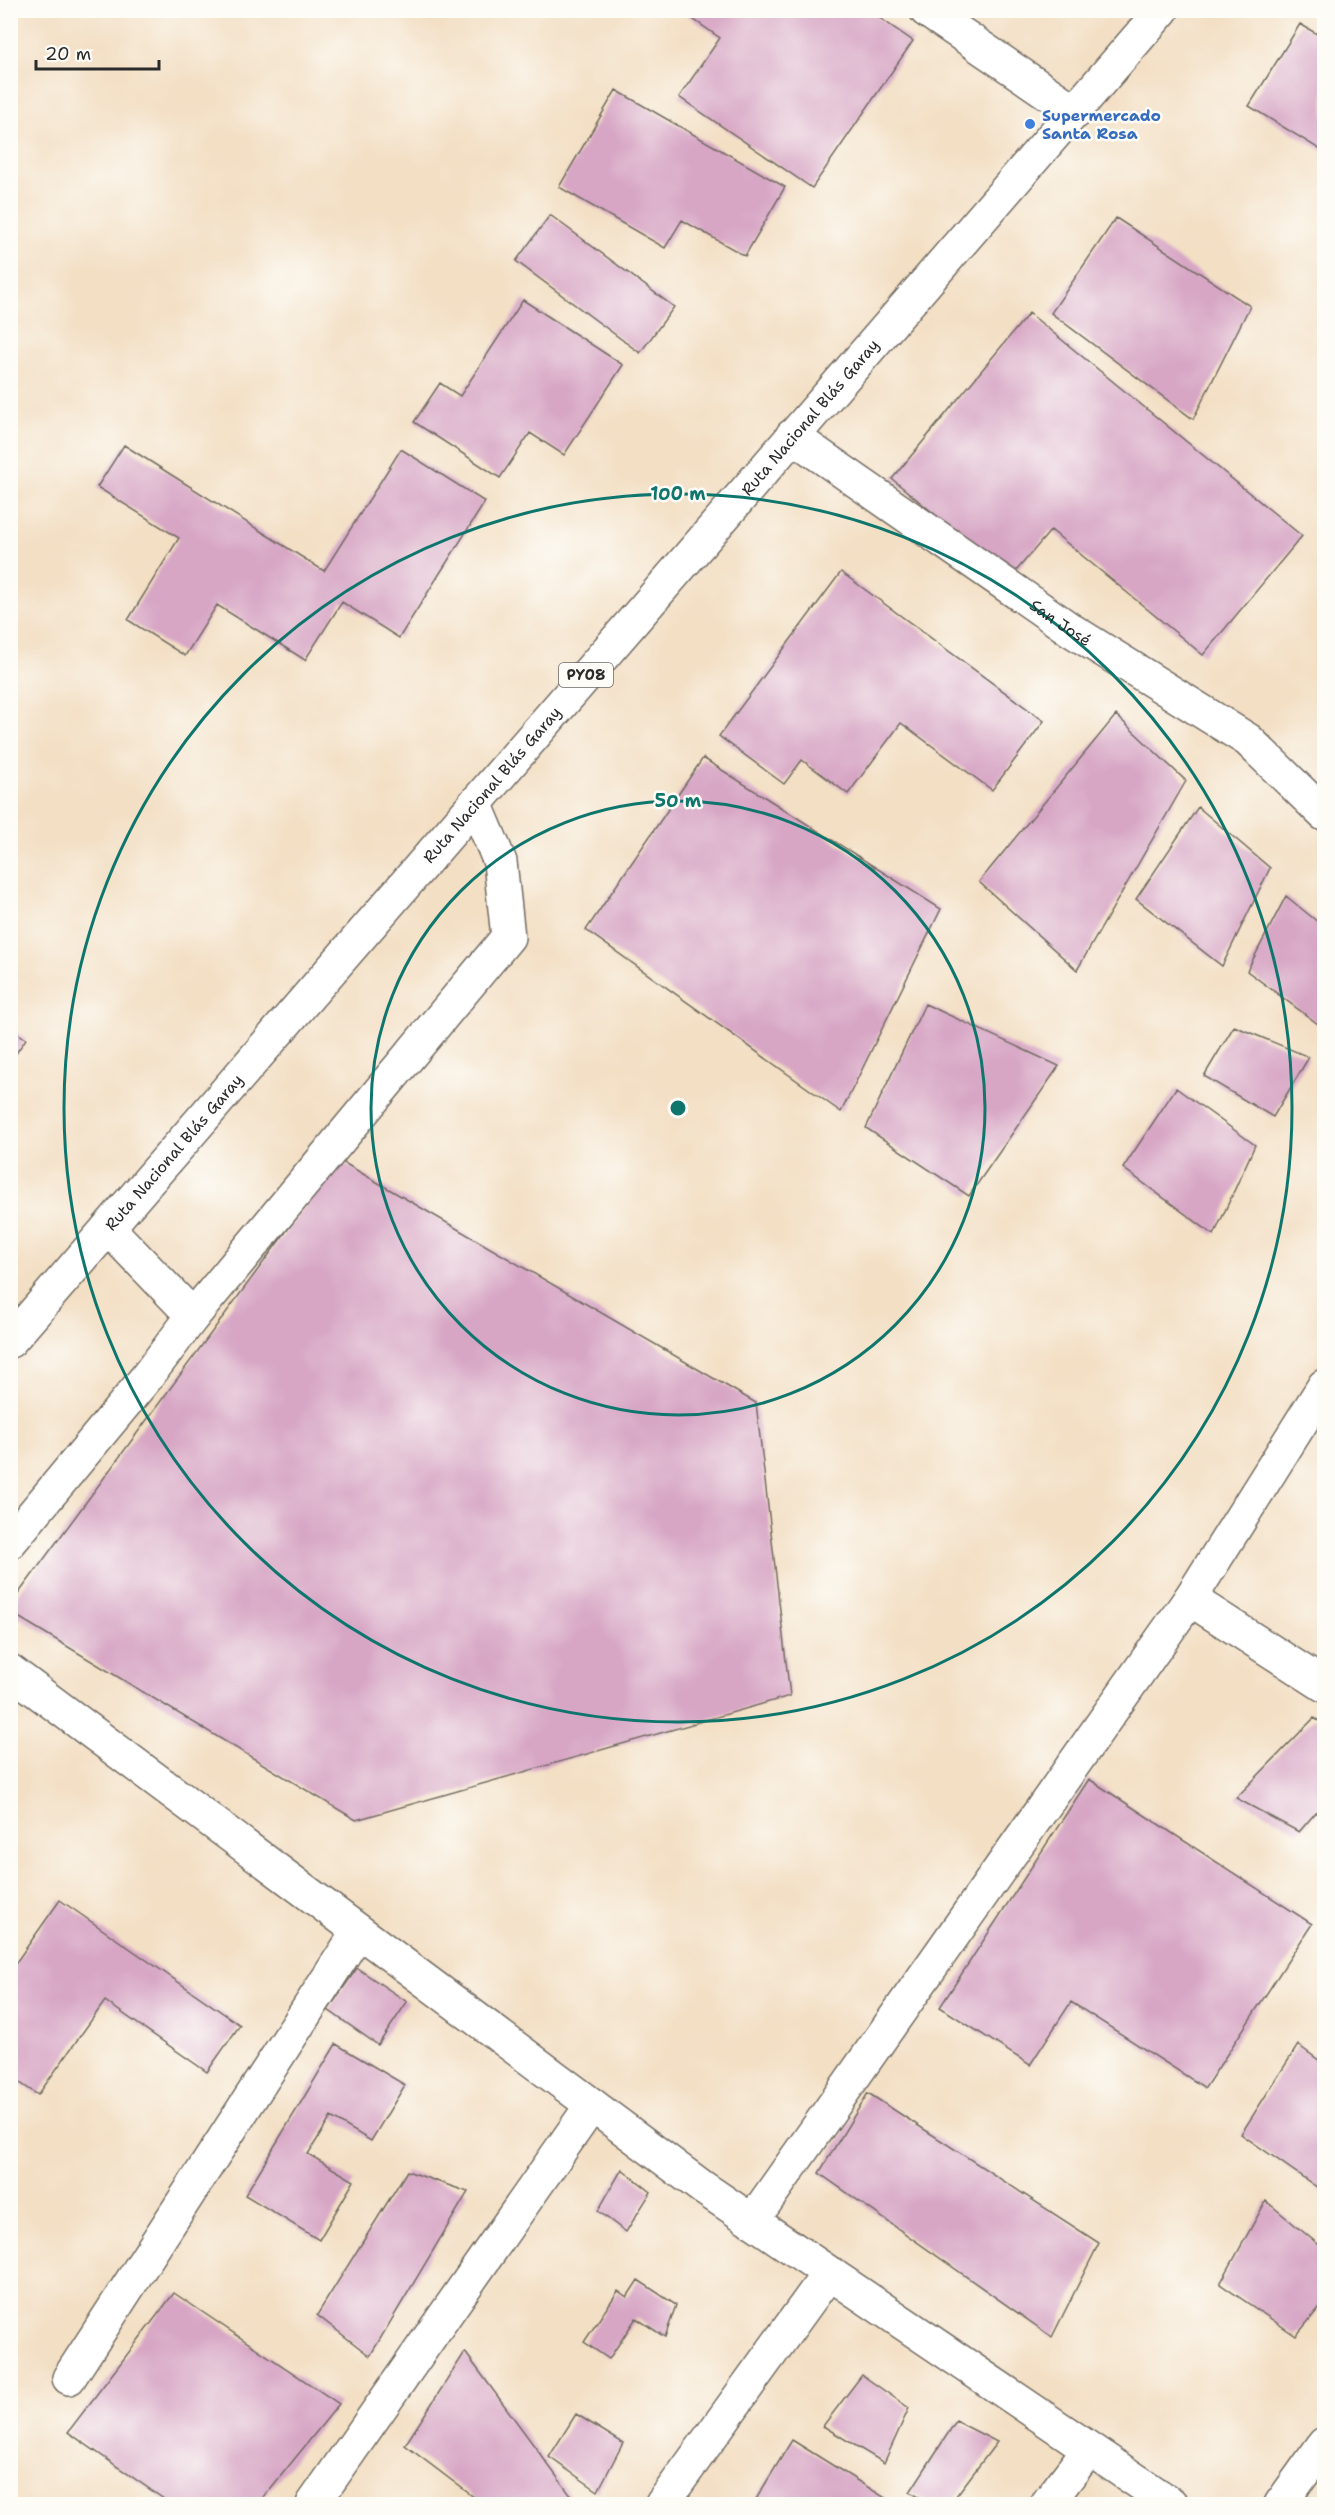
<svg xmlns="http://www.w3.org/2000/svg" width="1335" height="2515" font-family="'Shantell Sans',sans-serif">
<rect width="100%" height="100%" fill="#fdfcf7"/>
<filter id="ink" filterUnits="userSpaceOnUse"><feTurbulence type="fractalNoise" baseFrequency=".0167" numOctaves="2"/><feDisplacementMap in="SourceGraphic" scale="12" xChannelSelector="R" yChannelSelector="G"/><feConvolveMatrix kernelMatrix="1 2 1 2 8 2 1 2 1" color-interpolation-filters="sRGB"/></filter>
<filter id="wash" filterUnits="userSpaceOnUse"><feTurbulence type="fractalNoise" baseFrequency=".008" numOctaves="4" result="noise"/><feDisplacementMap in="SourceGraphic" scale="24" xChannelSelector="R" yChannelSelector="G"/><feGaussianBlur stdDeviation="1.35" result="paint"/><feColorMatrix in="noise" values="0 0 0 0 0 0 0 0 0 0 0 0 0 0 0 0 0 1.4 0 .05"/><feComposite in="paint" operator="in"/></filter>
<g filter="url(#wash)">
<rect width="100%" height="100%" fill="#f3dfc4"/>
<g id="blocks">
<path fill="#d7a6c5" d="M 680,10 L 868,10 L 913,41 L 812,188 L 679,97 L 720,38 Z
M 1300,24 L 1324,38 L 1324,152 L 1249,106 Z
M 616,90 L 785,187 L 745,256 L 682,220 L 665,248 L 559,187 Z
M 550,215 L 674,307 L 640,353 L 516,261 Z
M 1116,218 L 1250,306 L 1193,419 L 1051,313 Z
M 523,300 L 623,365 L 564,455 L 530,433 L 500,478 L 414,422 L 440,383 L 460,396 Z
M 1029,313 L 1302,536 L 1203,655 L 1051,530 L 1011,577 L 892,479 Z
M 124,445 L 324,571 L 401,449 L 485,502 L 399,638 L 342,602 L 305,660 L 217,605 L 185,656 L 128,620 L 179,538 L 97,487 Z
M 841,572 L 1044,721 L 992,790 L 901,723 L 848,794 L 802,760 L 784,784 L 719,736 Z
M 1116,715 L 1186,781 L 1077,970 L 979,882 Z
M 703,758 L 941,909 L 841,1112 L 586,930 Z
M 1198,807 L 1270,868 L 1222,966 L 1136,899 Z
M 1286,896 L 1324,927 L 1324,1004 L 1318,1024 L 1247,971 Z
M 925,1004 L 1059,1066 L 969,1196 L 866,1128 Z
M 1234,1026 L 1309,1057 L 1273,1117 L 1204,1076 Z
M 10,1028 L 26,1039 L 10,1062 Z
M 1176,1088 L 1255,1145 L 1214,1235 L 1123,1168 Z
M 339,1160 L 756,1403 L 790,1696 L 356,1820 L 10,1612 L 10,1605 Z
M 1314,1718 L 1324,1724 L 1324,1803 L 1299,1832 L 1236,1798 Z
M 1089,1779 L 1312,1924 L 1205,2088 L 1071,2002 L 1030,2065 L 940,2007 Z
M 60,1900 L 240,2025 L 207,2072 L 105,2001 L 38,2095 L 10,2076 L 10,1971 Z
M 357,1968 L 407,2002 L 378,2045 L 328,2010 Z
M 336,2044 L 405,2085 L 371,2141 L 331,2117 L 308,2154 L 354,2181 L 319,2240 L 245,2195 Z
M 1298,2045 L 1324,2064 L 1324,2192 L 1241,2134 Z
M 868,2093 L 1099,2243 L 1052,2337 L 819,2173 Z
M 622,2169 L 651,2192 L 626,2232 L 598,2211 Z
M 407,2171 L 468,2192 L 370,2356 L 317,2315 Z
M 1266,2201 L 1324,2249 L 1324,2302 L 1296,2336 L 1220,2284 Z
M 638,2280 L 676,2305 L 665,2337 L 636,2318 L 609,2359 L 584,2342 L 618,2291 L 627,2297 Z
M 174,2293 L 339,2404 L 258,2504 L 171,2504 L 68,2432 Z
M 465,2352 L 577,2504 L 483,2504 L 405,2445 Z
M 862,2375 L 909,2408 L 884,2463 L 823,2426 Z
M 576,2414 L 623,2443 L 598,2491 L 549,2457 Z
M 956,2421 L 997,2442 L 950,2504 L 931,2504 L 910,2492 Z
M 792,2440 L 895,2504 L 753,2504 Z"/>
</g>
</g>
<g filter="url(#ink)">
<use href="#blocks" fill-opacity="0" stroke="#716a61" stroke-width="1.5"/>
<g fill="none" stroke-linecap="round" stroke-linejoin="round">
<g stroke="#716a61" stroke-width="36">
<g id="minor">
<path d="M 926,10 L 1076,112"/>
<path id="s1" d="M 792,436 L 1071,630 L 1248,740 L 1324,814"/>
<path d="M 193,1316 L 508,937 L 500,862 L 475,803"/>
<path d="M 10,1542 L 146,1378 L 193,1316 L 108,1228"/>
<path d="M 1190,1599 L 1324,1685"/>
<path d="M 10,1671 L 702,2187 L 1171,2504"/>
<path d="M 752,2221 L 1190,1599 L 1324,1386"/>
<path d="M 69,2378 L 358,1932"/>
<path d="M 313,2504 L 592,2105"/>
<path d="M 662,2504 L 829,2273"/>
<path d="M 1047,2504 L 1089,2449"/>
<path d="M 1281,2504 L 1324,2444"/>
</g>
</g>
<g stroke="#716a61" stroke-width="36">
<g id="trunk">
<path id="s2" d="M 10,1341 L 1162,10"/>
</g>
</g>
<use href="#minor" stroke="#fff" stroke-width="33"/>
<use href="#trunk" stroke="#fff" stroke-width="33"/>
</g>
</g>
<g fill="none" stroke="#0f766e" stroke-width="3">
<circle cx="678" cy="1108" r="307"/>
<circle cx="678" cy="1108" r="614"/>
</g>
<circle fill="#3f7fe0" stroke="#fdfcf7" stroke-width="2" cx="1030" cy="124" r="6"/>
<g text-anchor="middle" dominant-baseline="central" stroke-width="5" stroke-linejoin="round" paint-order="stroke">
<rect fill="#fdfcf7" stroke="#6a6a68" stroke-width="1.5" x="559" y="663" width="54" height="24" rx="4.5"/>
<g font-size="15" font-weight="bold" fill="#2b2b2b">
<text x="586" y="675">PY08</text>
</g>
<g font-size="16" font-weight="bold" fill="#366cbe" stroke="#fdfcf7" text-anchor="start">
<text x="1042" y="115">Supermercado<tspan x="1042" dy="18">Santa Rosa</tspan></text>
</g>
<g font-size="16" fill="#2b2b2b" stroke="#fdfcf7">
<text stroke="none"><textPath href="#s2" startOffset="1222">Ruta Nacional Blás Garay</textPath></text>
<text stroke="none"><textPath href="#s1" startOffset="327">San José</textPath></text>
<text stroke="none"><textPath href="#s2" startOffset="736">Ruta Nacional Blás Garay</textPath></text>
<text stroke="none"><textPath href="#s2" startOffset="250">Ruta Nacional Blás Garay</textPath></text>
</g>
</g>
<circle cx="678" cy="1108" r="9" fill="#0f766e" stroke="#fdfcf7" stroke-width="3"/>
<g font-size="18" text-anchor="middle" font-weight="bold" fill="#0f766e" stroke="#fdfcf7" stroke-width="5" stroke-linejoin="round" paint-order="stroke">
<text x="678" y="500">100 m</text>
<text x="678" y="807">50 m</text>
</g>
<rect width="1335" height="2515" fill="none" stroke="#fdfcf7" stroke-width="36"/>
<path d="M36 60v9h123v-9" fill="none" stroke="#2b2b2b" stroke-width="3"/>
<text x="45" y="60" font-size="18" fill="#2b2b2b" stroke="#fdfcf7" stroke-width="4.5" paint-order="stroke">20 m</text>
</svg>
